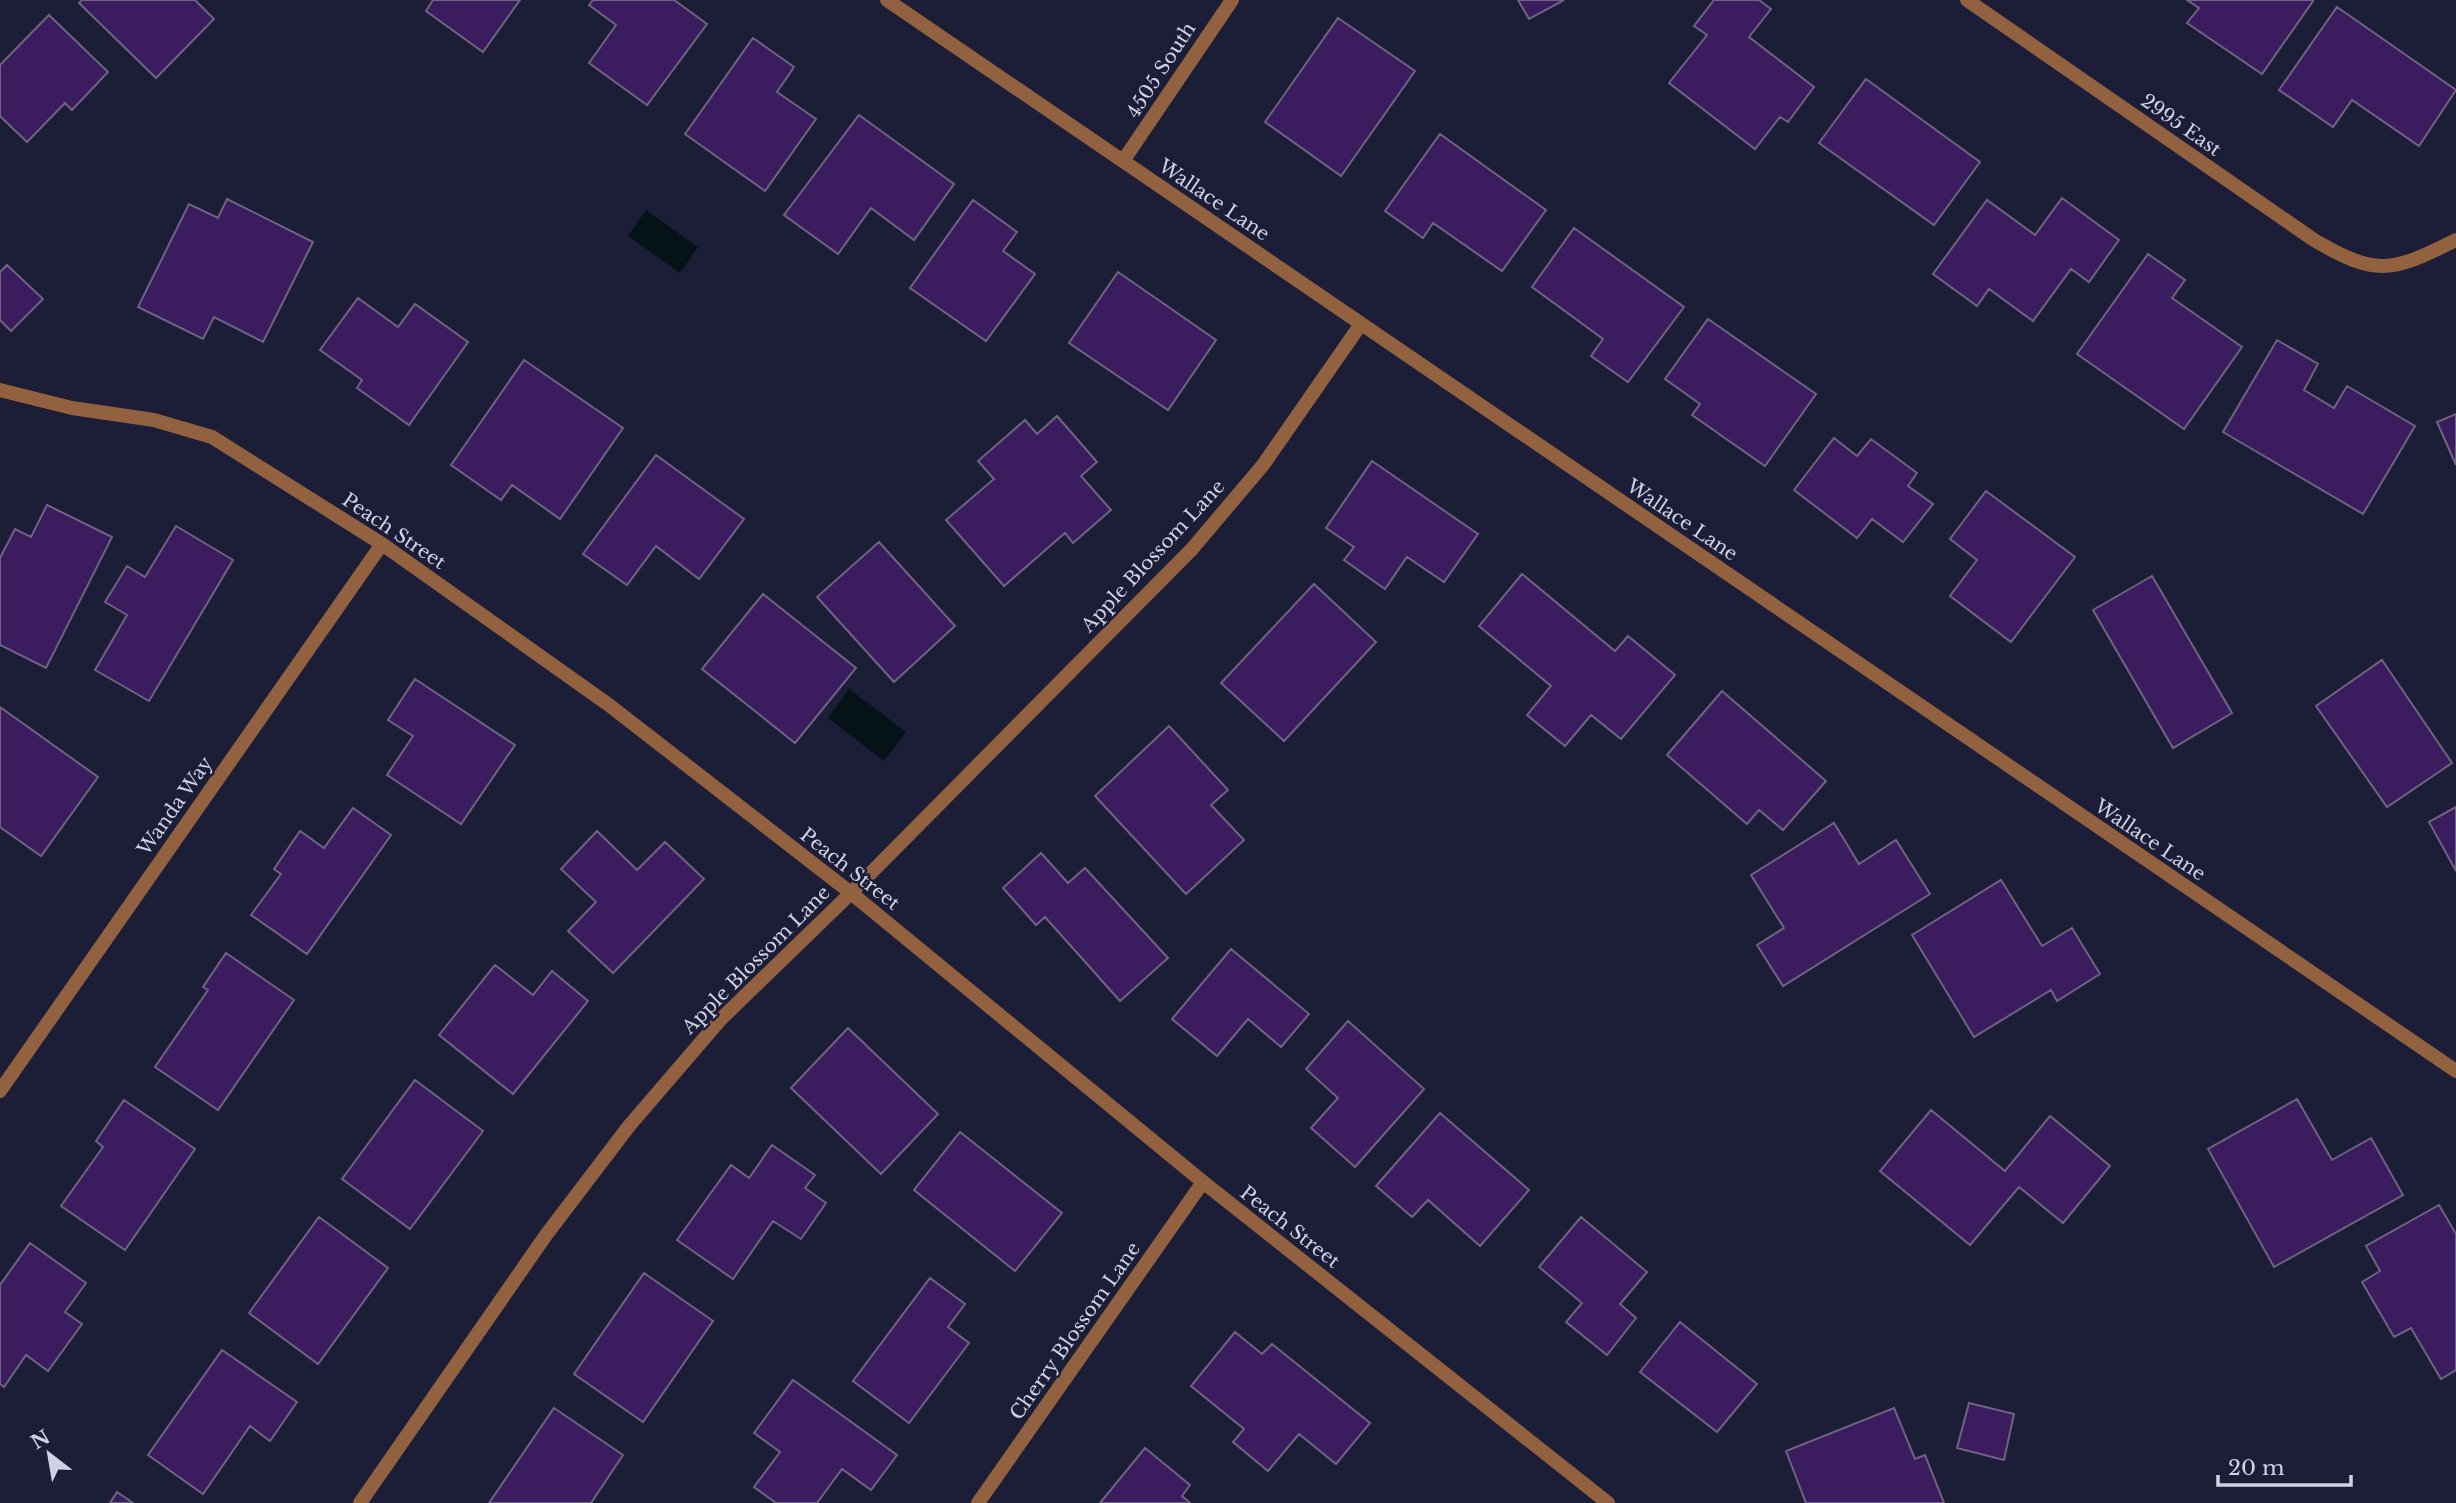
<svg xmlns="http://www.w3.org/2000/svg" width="2456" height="1503" font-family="'Libre Baskerville',serif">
<rect width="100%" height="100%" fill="#1c1d37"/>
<path fill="#051318" d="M 646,210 L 698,247 L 680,273 L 628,236 Z
M 849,689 L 906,732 L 884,761 L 828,718 Z"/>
<path fill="#3a1c5f" stroke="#6e6482" stroke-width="2" d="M 82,0 L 195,0 L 214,19 L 156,78 L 79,3 Z
M 433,0 L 520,0 L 483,52 L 426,11 Z
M 593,0 L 674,0 L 707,24 L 647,105 L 589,63 L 616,25 L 589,5 Z
M 1518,0 L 1564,0 L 1529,19 Z
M 1714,0 L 1759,0 L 1771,9 L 1749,37 L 1814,87 L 1788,122 L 1780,117 L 1755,149 L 1669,83 L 1707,35 L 1694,26 Z
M 2187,0 L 2312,0 L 2313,1 L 2262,74 L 2187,23 L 2199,8 Z
M 2337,7 L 2456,90 L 2419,146 L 2352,100 L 2333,127 L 2279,90 Z
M 49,15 L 108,72 L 72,110 L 65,103 L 27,142 L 0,116 L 0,65 Z
M 1338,18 L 1415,71 L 1341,176 L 1265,122 Z
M 753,38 L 794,67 L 777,92 L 816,119 L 765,191 L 685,134 Z
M 1866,79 L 1980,162 L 1934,225 L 1819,143 Z
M 859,115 L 954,184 L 914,240 L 871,208 L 838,254 L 784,215 Z
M 1440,134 L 1546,210 L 1502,271 L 1433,223 L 1423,238 L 1385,211 Z
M 2062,198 L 2119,240 L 2089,282 L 2071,269 L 2033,321 L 1989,289 L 1977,306 L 1933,274 L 1987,200 L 2035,235 Z
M 227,199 L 313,242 L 263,342 L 214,317 L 203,339 L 138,307 L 189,204 L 218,218 Z
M 973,200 L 1017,232 L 1003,251 L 1035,274 L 986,341 L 910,288 Z
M 1574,228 L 1684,307 L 1628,382 L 1591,356 L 1603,339 L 1532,287 Z
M 2148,254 L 2185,280 L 2172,298 L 2242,347 L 2184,429 L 2077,354 Z
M 7,265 L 43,299 L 11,331 L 0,320 L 0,272 Z
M 1118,272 L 1216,340 L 1168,410 L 1069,343 Z
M 358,298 L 398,327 L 415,304 L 468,342 L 409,425 L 357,388 L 362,380 L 320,350 Z
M 1708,319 L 1816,394 L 1765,466 L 1692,415 L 1700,404 L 1665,379 Z
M 2277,340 L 2318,364 L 2304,390 L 2334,408 L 2347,386 L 2415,426 L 2363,514 L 2223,432 Z
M 524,360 L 623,428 L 560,519 L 512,485 L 501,500 L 451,465 Z
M 2456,414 L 2456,465 L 2437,422 Z
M 1057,416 L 1097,462 L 1081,476 L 1111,510 L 1073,543 L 1065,533 L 1004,586 L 946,520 L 994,479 L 978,461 L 1025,420 L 1037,434 Z
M 1834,438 L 1857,456 L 1871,439 L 1917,473 L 1908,486 L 1933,504 L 1903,542 L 1872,519 L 1857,538 L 1794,490 Z
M 656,455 L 744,519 L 699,579 L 656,546 L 627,585 L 583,554 Z
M 1372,461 L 1478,534 L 1444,582 L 1407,557 L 1385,589 L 1344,560 L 1354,547 L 1326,528 Z
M 1986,491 L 2075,557 L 2011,642 L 1950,596 L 1977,560 L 1950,539 Z
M 47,505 L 112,537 L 46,668 L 0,645 L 0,558 L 15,529 L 31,537 Z
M 176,526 L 233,560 L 149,701 L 95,670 L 127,615 L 105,602 L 127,566 L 145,577 Z
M 879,542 L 955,626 L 894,682 L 817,597 Z
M 1522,574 L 1615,651 L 1628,636 L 1675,675 L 1621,739 L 1591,715 L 1565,746 L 1527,715 L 1551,686 L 1479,626 Z
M 2152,576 L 2232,713 L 2173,748 L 2093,610 Z
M 1314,584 L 1376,642 L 1284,741 L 1221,683 Z
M 763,594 L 856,668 L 795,743 L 702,669 Z
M 2382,660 L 2452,763 L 2387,807 L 2316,706 Z
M 415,679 L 515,745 L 461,824 L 387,775 L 413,736 L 388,720 Z
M 1722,691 L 1826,781 L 1783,830 L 1759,810 L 1747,824 L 1667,755 Z
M 0,707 L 98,777 L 41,856 L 0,827 Z
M 1169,726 L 1228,790 L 1211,805 L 1244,840 L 1186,894 L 1095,796 Z
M 2456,807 L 2456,871 L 2429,822 Z
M 353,808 L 391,835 L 307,954 L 251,915 L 281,874 L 274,869 L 300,831 L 324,848 Z
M 1834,823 L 1859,864 L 1896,840 L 1930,894 L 1783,986 L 1757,945 L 1784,928 L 1751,875 Z
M 597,831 L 637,870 L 665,842 L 704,879 L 613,973 L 568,931 L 596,902 L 561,869 Z
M 1041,853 L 1068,883 L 1085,868 L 1168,958 L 1120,1001 L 1045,917 L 1036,925 L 1003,888 Z
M 2001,880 L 2042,946 L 2072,928 L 2100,974 L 2057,1001 L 2051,990 L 1974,1037 L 1912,935 Z
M 1231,949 L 1309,1014 L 1281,1047 L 1248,1019 L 1217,1056 L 1172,1019 Z
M 226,953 L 294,1000 L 218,1110 L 155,1067 L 208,990 L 203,987 Z
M 495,965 L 533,995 L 552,971 L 588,1001 L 513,1094 L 439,1035 Z
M 1348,1021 L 1424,1089 L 1355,1167 L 1311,1128 L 1338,1098 L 1306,1069 Z
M 848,1028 L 938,1114 L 881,1174 L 791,1088 Z
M 415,1080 L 483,1131 L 410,1229 L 342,1179 Z
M 2297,1099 L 2332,1160 L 2371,1138 L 2403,1195 L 2274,1267 L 2208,1149 Z
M 124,1100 L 195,1149 L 125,1250 L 61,1206 L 103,1147 L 96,1141 Z
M 1931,1110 L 2005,1171 L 2050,1116 L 2110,1166 L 2063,1223 L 2019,1187 L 1970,1245 L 1880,1171 Z
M 1440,1113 L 1529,1190 L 1480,1246 L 1428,1200 L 1412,1217 L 1376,1186 Z
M 960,1132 L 1062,1213 L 1015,1271 L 914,1190 Z
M 772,1145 L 815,1175 L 805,1188 L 826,1203 L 801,1239 L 773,1221 L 733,1279 L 677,1240 L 731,1165 L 749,1178 Z
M 2439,1205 L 2456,1234 L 2456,1370 L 2441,1379 L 2411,1328 L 2394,1337 L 2362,1282 L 2380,1271 L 2366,1246 Z
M 319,1217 L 388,1268 L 318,1364 L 249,1313 Z
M 1581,1217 L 1647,1272 L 1620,1304 L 1636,1318 L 1607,1355 L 1566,1322 L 1582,1303 L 1539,1267 Z
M 30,1243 L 86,1283 L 65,1312 L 82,1324 L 48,1371 L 26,1355 L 4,1387 L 0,1384 L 0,1285 Z
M 644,1273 L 713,1321 L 643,1422 L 574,1374 Z
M 930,1278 L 965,1304 L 948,1327 L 969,1343 L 909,1423 L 853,1381 Z
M 1680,1322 L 1757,1384 L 1717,1432 L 1640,1372 Z
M 1235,1332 L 1262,1354 L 1272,1344 L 1370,1423 L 1336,1464 L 1299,1434 L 1268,1471 L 1233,1442 L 1244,1429 L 1191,1386 Z
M 222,1350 L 297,1402 L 270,1441 L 250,1426 L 203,1494 L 148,1455 Z
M 793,1380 L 897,1455 L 871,1490 L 842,1469 L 817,1503 L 776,1503 L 754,1487 L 780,1452 L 754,1433 Z
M 1969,1403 L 2014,1414 L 2004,1460 L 1957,1448 Z
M 554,1408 L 623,1455 L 591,1503 L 489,1503 Z
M 1894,1408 L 1915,1459 L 1925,1455 L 1944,1503 L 1806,1503 L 1786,1451 Z
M 1145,1448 L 1190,1485 L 1182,1496 L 1190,1503 L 1100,1503 Z
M 117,1492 L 133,1503 L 110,1503 Z"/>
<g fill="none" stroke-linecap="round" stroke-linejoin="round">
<path stroke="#916140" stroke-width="14" d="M 887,0 L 2456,1071
M 1967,0 L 2314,240 C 2377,277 2392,272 2456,240
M 1123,161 L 1232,0
M 0,390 L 72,408 L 154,420 L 212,437 L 382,544 L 609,705 L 851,893 L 1203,1182 L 1608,1503
M 0,1091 L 382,544
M 360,1503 L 546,1235 L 629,1126 L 721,1019 L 851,893 L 1192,549 L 1263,465 L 1361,324
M 978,1503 L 1203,1182"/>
</g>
<g text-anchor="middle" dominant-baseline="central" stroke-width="5" stroke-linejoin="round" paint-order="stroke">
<g font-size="19" fill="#d0d2e4" stroke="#1c1d37">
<text transform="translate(1161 70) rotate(-57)">4505 South</text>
<text transform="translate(2181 125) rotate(35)">2995 East</text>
<text transform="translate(1214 200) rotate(34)">Wallace Lane</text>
<text transform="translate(1682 520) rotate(34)">Wallace Lane</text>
<text transform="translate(394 531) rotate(34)">Peach Street</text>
<text transform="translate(1153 556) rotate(-47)">Apple Blossom Lane</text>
<text transform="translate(175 806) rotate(-55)">Wanda Way</text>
<text transform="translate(2150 840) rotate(34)">Wallace Lane</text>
<text transform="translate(850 869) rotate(38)">Peach Street</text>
<text transform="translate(756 960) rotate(-45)">Apple Blossom Lane</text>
<text transform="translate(1290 1227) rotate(38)">Peach Street</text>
<text transform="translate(1075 1331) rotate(-55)">Cherry Blossom Lane</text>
</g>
</g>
<g transform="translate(49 1454) rotate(329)" stroke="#1c1d37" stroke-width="5" paint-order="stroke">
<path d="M0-5L12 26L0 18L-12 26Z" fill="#d0d2e4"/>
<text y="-10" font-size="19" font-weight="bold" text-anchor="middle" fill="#d0d2e4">N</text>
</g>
<path d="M2218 1475v10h133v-10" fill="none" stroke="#d0d2e4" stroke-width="3.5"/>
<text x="2228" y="1475" font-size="21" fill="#d0d2e4" stroke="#1c1d37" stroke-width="5" paint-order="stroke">20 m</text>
</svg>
